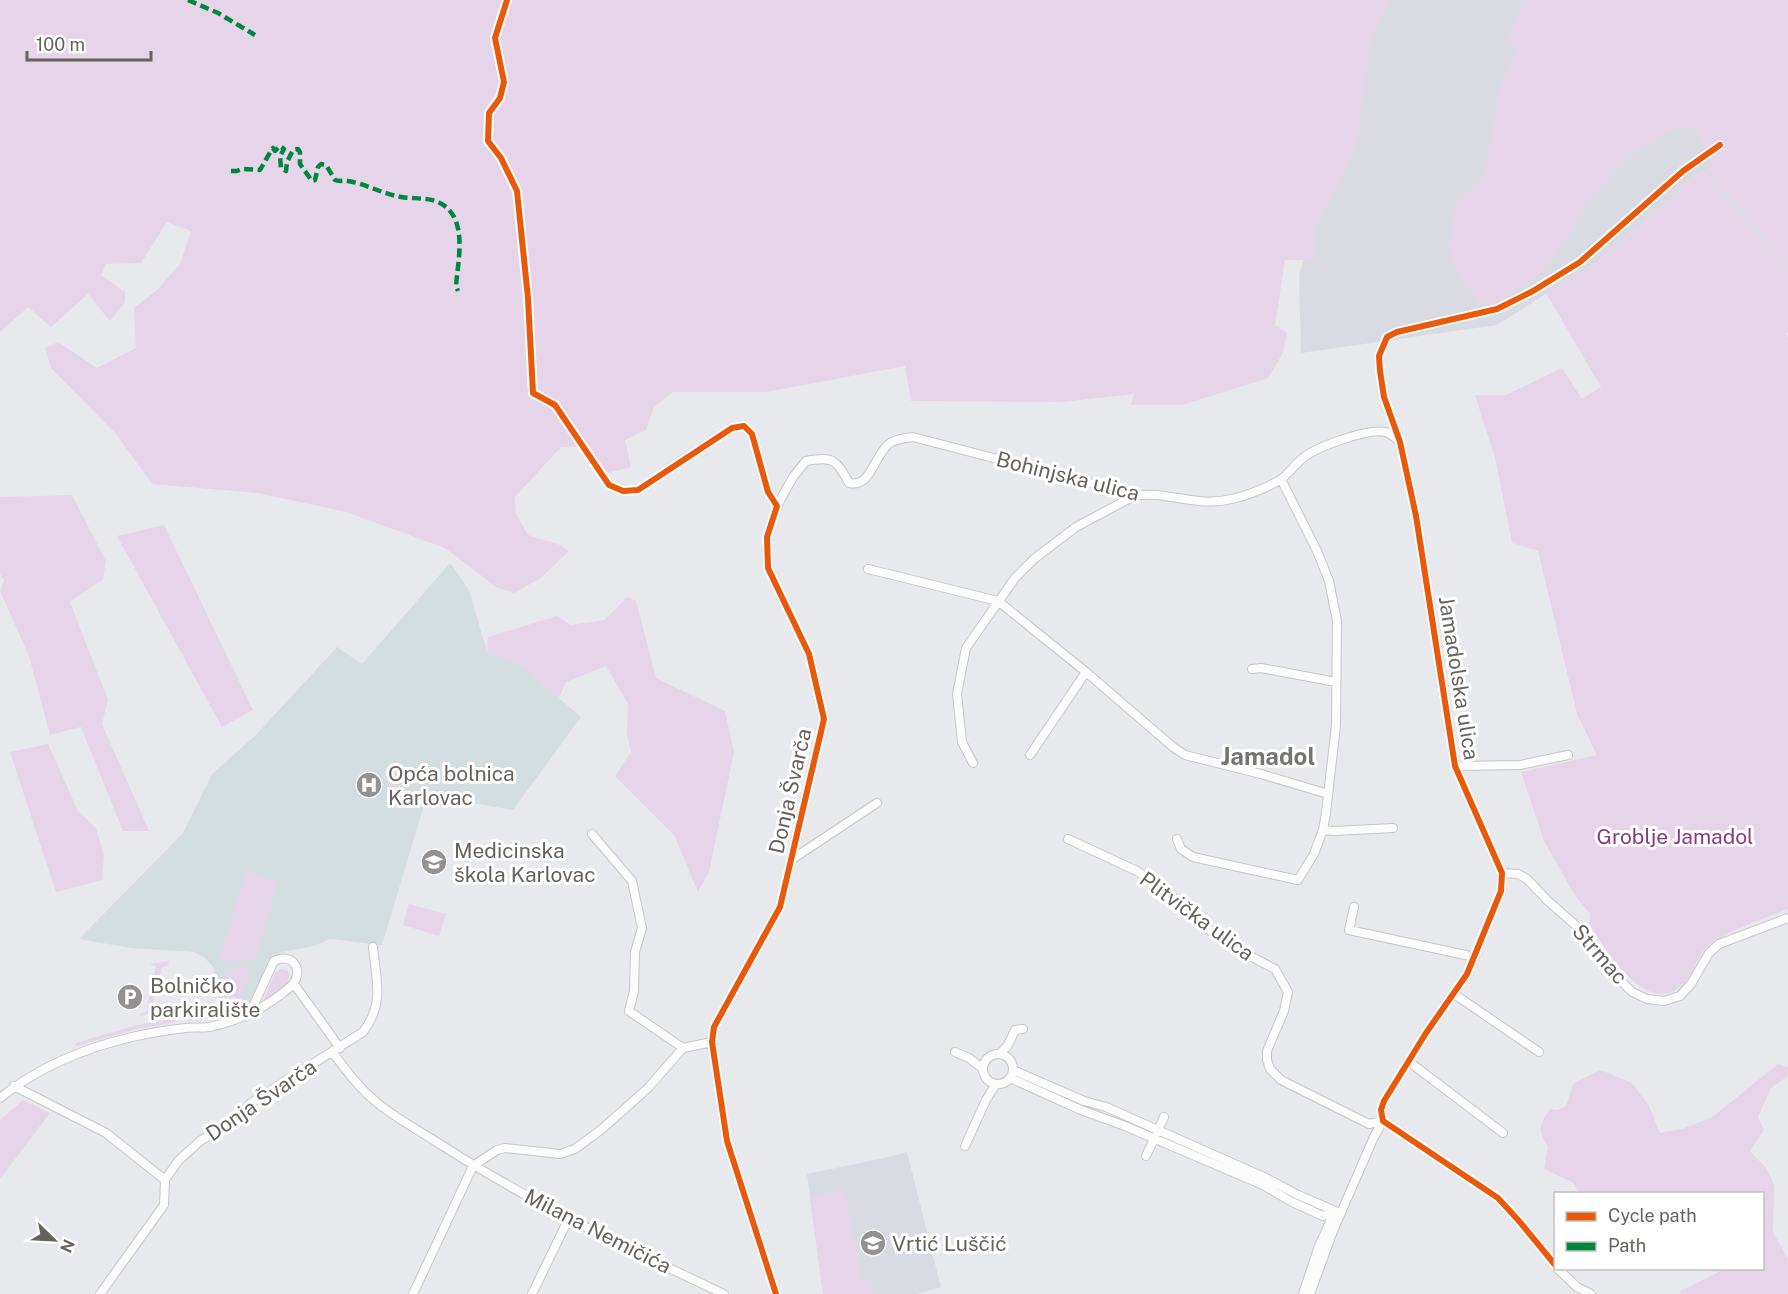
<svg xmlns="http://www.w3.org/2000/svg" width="1788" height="1294" font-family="'Public Sans',sans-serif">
<rect width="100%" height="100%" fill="#e8e9ed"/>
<path fill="#dadbe2" d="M 1383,0 L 1788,0 L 1788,279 L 1703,170 L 1602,258 L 1497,325 L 1301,353 L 1299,275 Z
M 907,1152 L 941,1287 L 917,1294 L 824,1294 L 807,1174 L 884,1158 Z"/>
<path fill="#d4dde0" d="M 450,563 L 469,590 L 487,652 L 519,663 L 581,717 L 513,810 L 427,795 L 382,945 L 330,939 L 313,946 L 282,952 L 272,958 L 253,1003 L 234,997 L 219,998 L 214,968 L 204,957 L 194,952 L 131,948 L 79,939 L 183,833 L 212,774 L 256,735 L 337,647 L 362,664 Z"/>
<path fill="#e6d5e8" d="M 0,0 L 1391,0 L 1379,21 L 1369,47 L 1357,141 L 1341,181 L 1314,229 L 1315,260 L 1285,260 L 1275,325 L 1287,333 L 1283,353 L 1268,378 L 1183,405 L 1131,405 L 1134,394 L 1063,402 L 911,401 L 905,366 L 766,392 L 673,392 L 654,407 L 646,430 L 625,440 L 631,467 L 607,473 L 590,447 L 561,447 L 515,497 L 516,514 L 528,535 L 560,545 L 569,551 L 541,578 L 514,593 L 496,587 L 445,548 L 346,512 L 258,493 L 152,484 L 116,434 L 51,368 L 45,348 L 58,342 L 97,368 L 136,348 L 134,308 L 157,290 L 180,264 L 191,231 L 167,222 L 141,263 L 106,264 L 101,275 L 125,292 L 125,302 L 110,321 L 88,294 L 51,327 L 28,307 L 0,332 Z
M 1524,0 L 1788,0 L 1788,271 L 1752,223 L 1714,179 L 1697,129 L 1677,127 L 1630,154 L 1588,200 L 1571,232 L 1540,274 L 1502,300 L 1479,303 L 1458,271 L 1449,247 L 1457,201 L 1478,184 L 1485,173 L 1500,88 L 1520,48 L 1507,42 Z
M 1703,170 L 1788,274 L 1788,332 L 1786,335 L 1788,337 L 1788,909 C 1766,918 1721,932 1705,949 C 1696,959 1692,979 1680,987 C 1643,1015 1606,949 1589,924 L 1590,914 L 1574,894 L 1544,841 L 1521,772 L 1597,755 L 1577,714 L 1538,551 L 1512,543 L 1495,458 L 1475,395 L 1506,395 L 1562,368 L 1582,399 L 1601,387 L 1546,293 L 1602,258 Z
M 72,495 L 106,561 L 103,579 L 70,602 L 108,700 L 102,724 L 149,831 L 123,831 L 81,727 L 50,735 L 29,656 L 0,591 L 4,580 L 0,574 L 0,497 Z
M 164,525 L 253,710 L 222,727 L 117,536 Z
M 627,597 L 636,601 L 656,678 L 725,711 L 734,752 L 709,872 L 698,892 L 674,835 L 615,776 L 631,752 L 627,734 L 628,704 L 606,666 L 566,682 L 559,698 L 519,663 L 487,652 L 488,637 L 557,616 L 571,625 L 605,620 Z
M 48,744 L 78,811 L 96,828 L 104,855 L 102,880 L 56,892 L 10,752 Z
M 246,871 L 278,882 L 256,956 C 247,963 231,962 220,960 Z
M 409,904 L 446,914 L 439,936 L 403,925 Z
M 169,961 L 168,966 L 162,967 L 151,1010 L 156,1012 L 140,1016 L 140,1014 L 146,1012 L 156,966 L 149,964 Z
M 246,967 L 250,969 L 241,997 L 236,995 L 234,997 L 229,997 L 225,975 L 227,971 Z
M 280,969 L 288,971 C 293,985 273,997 262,1003 L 275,973 Z
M 197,1000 L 202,1001 L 201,1005 L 212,1009 L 215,1003 L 218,1004 L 216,1017 L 205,1020 L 188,1021 L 186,1018 L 192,1015 Z
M 174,1018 L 177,1020 L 175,1022 L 137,1029 L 77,1046 L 75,1045 L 76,1043 L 137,1025 Z
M 1778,1064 L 1788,1067 L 1788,1076 L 1771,1088 L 1758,1117 L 1764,1130 L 1750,1151 L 1767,1169 L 1774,1185 L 1773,1232 L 1788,1259 L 1788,1294 L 1681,1294 L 1679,1292 L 1725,1269 L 1762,1268 L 1762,1194 L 1578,1193 L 1574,1183 L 1544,1169 L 1548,1147 C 1537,1130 1539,1125 1550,1109 L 1557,1110 L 1566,1106 L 1574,1083 L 1601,1070 L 1632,1083 L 1649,1106 L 1660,1133 L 1682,1129 L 1711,1118 Z
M 23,1100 L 50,1113 L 0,1179 L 0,1120 Z
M 844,1191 L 863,1283 L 870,1282 L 873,1294 L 824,1294 L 822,1288 L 810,1198 Z"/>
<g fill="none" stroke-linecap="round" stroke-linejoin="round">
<g stroke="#c7c7c8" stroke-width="10">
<path id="street" d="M 672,467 L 732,428 L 744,426 L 752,434 L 768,492 L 777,506
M 868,569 L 998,601 L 1086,672 L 1173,747 L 1185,755 L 1261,774 L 1328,794
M 1252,669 L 1261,668 L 1336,682
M 1030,755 L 1086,672
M 973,763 L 962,742 L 957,694 L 966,648 L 1015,578 L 1034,559 L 1076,527 L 1136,495
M 1455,766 L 1520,765 L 1568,755
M 1323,830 L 1334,831 L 1393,828
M 592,834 L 632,881 L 642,928 L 635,952 L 634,991 L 629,1011 L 683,1048
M 1068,839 L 1137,871 L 1185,906 L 1208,929 L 1229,945 L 1275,969 L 1288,992 L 1284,1011 L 1267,1051 L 1267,1060 L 1270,1069 L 1281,1080 L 1369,1124 L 1383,1121
M 1177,839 L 1181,849 L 1193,857 L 1298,880 L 1314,854 L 1323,830 L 1326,813 L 1336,725 L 1337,621 L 1329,581 L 1317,551 L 1281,479
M 791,860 L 877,803
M 1502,873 L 1518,874 L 1527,879 L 1548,901 L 1581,930 L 1618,978 L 1632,992 L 1647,999 L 1664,1001 L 1680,996 L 1691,984 L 1709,953 L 1719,944 L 1788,918
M 1354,907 L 1349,930 L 1475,957
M 294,984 L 340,1048
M 1454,994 L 1539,1052
M 955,1052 L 969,1058 L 982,1068
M 333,1053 C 346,1070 358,1087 375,1101 C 395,1118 420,1131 443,1146 C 532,1203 628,1249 724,1294
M983 1069a15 15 0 1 1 30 0a15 15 0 1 1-30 0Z
M 1000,1054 L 1008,1045 L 1015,1030 L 1023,1029
M 1408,1061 L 1503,1133
M 1013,1070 L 1084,1101 L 1106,1107 L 1266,1178 L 1296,1194 L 1335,1211 L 1337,1221
M 1010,1078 L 1081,1110 L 1125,1126 L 1263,1185 L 1292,1202 L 1323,1216 L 1335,1211
M 14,1086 L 106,1133 L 165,1180
M 0,1098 C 37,1068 85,1048 132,1037 C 149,1033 168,1030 186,1028 C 193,1027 201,1028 209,1027 C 239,1021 266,1008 290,987 C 305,974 295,951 274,961 L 250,1013
M 965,1146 L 986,1100 L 996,1084
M 1146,1156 L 1164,1117
M 1556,1266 L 1519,1221 L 1498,1198 L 1383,1121 L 1381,1110 L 1384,1101 L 1426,1033 L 1467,974 L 1501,891 L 1502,873 L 1455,766 L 1416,516 L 1400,442 L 1384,397 L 1380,371 L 1379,356 L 1387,337 L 1397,332 L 1497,309 L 1533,291 L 1580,262 L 1683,171 L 1720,145
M 1557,1268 L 1577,1287 L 1591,1294
M 100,1294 L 164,1205 L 165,1180 L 178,1161 L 200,1141 L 233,1121 L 251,1103 L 363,1032 C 385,1003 376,981 373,947
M 413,1294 L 473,1166 L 497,1150 L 505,1148 L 560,1154 L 575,1149 L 602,1129 L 648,1088 L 683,1048 L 712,1042
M 532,1294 L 568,1220
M 776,1294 L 727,1141 L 712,1042 L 714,1027 L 780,907 L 824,719 L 809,654 L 768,568 L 767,537 L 777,506 L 793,477 L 806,461 C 834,456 836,460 849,483 C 872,488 874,454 890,443 C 896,439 906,438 913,437 L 1136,495 C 1145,495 1155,494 1164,496 C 1189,499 1207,505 1232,499 C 1248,495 1266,488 1280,480 C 1288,475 1295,464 1303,458 C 1316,447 1368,428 1385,432 C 1391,433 1395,438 1400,442
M 1303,1294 L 1319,1246 L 1335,1211
M 1310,1294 L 1333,1231 L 1374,1137 L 1383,1121"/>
</g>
<use href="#street" stroke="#fcfcfc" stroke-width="8"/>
<path stroke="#00873e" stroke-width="4.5" stroke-dasharray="9 4.5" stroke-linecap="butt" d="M 188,0 L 218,13 L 255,35
M 231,171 L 237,171 L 242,169 L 260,170 L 272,149 L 273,148 L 275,151 L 280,146 L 284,149 L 280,156 L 281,168 L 286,171 L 287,162 L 293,150 L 298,149 L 300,152 L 300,164 L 312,181 L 315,180 L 318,167 L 321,164 L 326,165 L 335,180 C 340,182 343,180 348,181 C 366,184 383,194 401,197 C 413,199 426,197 438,202 C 469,216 458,259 456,286 L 458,291"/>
<g stroke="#fff" stroke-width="10">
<path id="cycleway" d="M 507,0 L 495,38 L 504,82 L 500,98 L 489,113 L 488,141 L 501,158 L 517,191 L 528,298 L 533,393 L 555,405 L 609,485 L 623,491 L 638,490 L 732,428 L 744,426 L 752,434 L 768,492 L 777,506 L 767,537 L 768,568 L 809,654 L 824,719 L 780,907 L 714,1027 L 712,1042 L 727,1141 L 776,1294
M 1556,1266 L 1519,1221 L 1498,1198 L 1383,1121 L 1381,1110 L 1384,1101 L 1426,1033 L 1467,974 L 1501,891 L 1502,873 L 1455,766 L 1416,516 L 1400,442 L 1384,397 L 1380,371 L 1379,356 L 1387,337 L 1397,332 L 1497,309 L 1533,291 L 1580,262 L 1683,171 L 1720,145"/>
</g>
<use href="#cycleway" stroke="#e8590c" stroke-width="6"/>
</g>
<defs>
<g id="hospital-disc" transform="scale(1.35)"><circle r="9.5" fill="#949290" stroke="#fff"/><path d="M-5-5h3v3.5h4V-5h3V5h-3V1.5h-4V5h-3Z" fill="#fff"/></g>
<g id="school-disc" transform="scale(1.35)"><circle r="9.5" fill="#949290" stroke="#fff"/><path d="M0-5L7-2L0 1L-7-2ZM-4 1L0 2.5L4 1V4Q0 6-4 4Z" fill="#fff"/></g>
<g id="parking-disc" transform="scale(1.35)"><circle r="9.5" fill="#949290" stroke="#fff"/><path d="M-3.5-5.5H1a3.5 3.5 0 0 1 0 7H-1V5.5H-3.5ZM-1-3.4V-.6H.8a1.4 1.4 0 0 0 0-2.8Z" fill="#fff"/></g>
</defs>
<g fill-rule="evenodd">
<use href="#hospital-disc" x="369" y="785"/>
<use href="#school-disc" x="434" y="862"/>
<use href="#parking-disc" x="130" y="997"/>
<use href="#school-disc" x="873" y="1243"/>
</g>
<g text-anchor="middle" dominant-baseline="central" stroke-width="6" stroke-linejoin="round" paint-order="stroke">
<g font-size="21" fill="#66635e" stroke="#fff">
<text transform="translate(1068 476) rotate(14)">Bohinjska ulica</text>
<text transform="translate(1459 678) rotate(81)">Jamadolska ulica</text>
<text transform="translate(790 791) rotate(-77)">Donja Švarča</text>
<text transform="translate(1197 916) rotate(36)">Plitvička ulica</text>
<text transform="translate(1600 954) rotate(49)">Strmac</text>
<text transform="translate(261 1100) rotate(-34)">Donja Švarča</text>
<text transform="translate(598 1231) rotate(27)">Milana Nemičića</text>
</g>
<g font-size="21" fill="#66635e" stroke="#fff" text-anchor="start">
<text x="388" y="773">Opća bolnica<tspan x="388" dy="24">Karlovac</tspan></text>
<text x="454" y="850">Medicinska<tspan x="454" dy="24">škola Karlovac</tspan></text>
<text x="150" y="985">Bolničko<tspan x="150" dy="24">parkiralište</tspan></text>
<text x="892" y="1243">Vrtić Luščić</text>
</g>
<g font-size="21" fill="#883b81" stroke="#fff">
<text x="1675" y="836">Groblje Jamadol</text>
</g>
<g font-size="24" font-weight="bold" fill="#78746f" stroke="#fff">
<text x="1268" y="756">Jamadol</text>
</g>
</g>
<rect x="1554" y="1192" width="210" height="78" fill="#ffffff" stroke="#c2c1bf" stroke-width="1.5"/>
<rect x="1566" y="1212" width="30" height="9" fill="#e8590c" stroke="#c2c1bf" stroke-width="1.5"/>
<text x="1608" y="1222" font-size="18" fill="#66635e">Cycle path</text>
<rect x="1566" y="1242" width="30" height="9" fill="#00873e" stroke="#c2c1bf" stroke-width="1.5"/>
<text x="1608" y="1252" font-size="18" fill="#66635e">Path</text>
<g transform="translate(54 1240) rotate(114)" stroke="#ffffff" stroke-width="4.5" paint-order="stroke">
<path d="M0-4.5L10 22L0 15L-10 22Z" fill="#66635e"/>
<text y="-9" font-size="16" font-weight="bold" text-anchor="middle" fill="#66635e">N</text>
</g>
<path d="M27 51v9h124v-9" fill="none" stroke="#66635e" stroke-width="3"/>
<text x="36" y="51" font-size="18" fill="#66635e" stroke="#ffffff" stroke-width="4.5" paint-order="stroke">100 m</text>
</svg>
